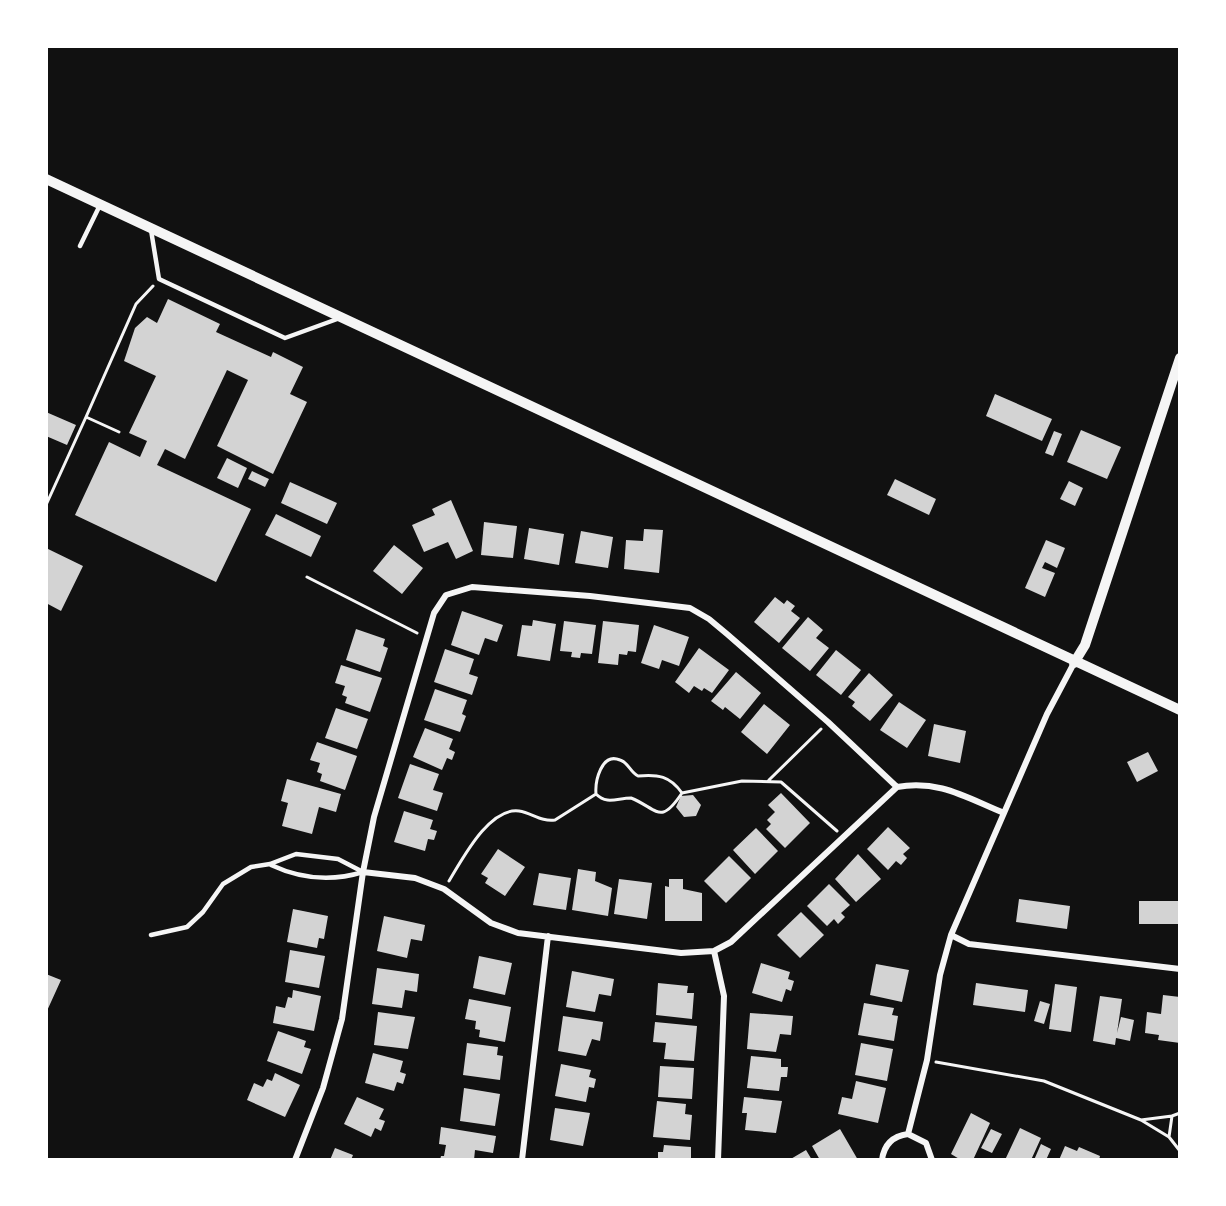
<svg xmlns="http://www.w3.org/2000/svg" width="1226" height="1206" font-family="Jost,sans-serif">
<rect width="100%" height="100%" fill="#111"/>
<path fill="#d3d3d3" d="M 168,299 L 220,324 L 216,332 L 271,357 L 273,352 L 303,367 L 290,394 L 307,402 L 273,474 L 217,446 L 248,380 L 227,370 L 185,459 L 165,449 L 157,465 L 251,509 L 216,582 L 75,515 L 109,442 L 140,457 L 147,441 L 129,433 L 156,376 L 124,361 L 135,328 L 147,317 L 157,323 Z
M 995,394 L 1052,419 L 1042,441 L 986,416 Z
M 46,412 L 76,425 L 67,445 L 46,436 Z
M 1081,430 L 1121,447 L 1107,479 L 1067,462 Z
M 1054,431 L 1062,434 L 1053,456 L 1045,453 Z
M 227,458 L 247,468 L 238,488 L 217,478 Z
M 252,471 L 269,479 L 265,487 L 248,479 Z
M 895,479 L 936,499 L 929,515 L 887,495 Z
M 1069,481 L 1083,488 L 1075,506 L 1060,499 Z
M 290,482 L 337,503 L 327,524 L 281,503 Z
M 451,500 L 473,551 L 456,559 L 448,542 L 424,552 L 412,525 L 435,515 L 432,509 Z
M 276,514 L 321,536 L 311,557 L 265,535 Z
M 484,522 L 517,526 L 513,558 L 481,555 Z
M 529,528 L 564,534 L 559,565 L 524,559 Z
M 644,529 L 663,530 L 659,573 L 624,569 L 626,540 L 643,541 Z
M 581,531 L 613,537 L 608,568 L 575,563 Z
M 1046,540 L 1065,548 L 1057,568 L 1045,562 L 1042,568 L 1055,573 L 1045,597 L 1025,588 Z
M 394,545 L 423,568 L 402,594 L 373,571 Z
M 46,548 L 83,566 L 61,611 L 46,603 Z
M 775,597 L 784,604 L 787,600 L 795,606 L 791,611 L 800,618 L 779,643 L 754,622 Z
M 462,611 L 503,625 L 497,642 L 485,638 L 479,655 L 451,645 Z
M 808,617 L 823,630 L 816,638 L 829,648 L 810,671 L 782,648 Z
M 533,620 L 556,624 L 550,661 L 517,656 L 522,625 L 532,626 Z
M 564,621 L 596,625 L 592,654 L 581,653 L 580,658 L 571,657 L 572,652 L 560,651 Z
M 603,621 L 639,625 L 636,652 L 628,651 L 627,655 L 619,654 L 618,665 L 598,663 Z
M 654,625 L 689,637 L 679,666 L 662,660 L 659,669 L 641,663 Z
M 356,629 L 385,639 L 383,646 L 388,648 L 380,672 L 346,660 Z
M 699,648 L 729,670 L 712,693 L 704,688 L 702,691 L 694,686 L 689,693 L 675,682 Z
M 445,649 L 474,659 L 469,674 L 478,677 L 472,695 L 434,682 Z
M 836,650 L 861,670 L 841,695 L 816,675 Z
M 341,665 L 382,678 L 370,712 L 345,703 L 347,697 L 342,695 L 345,686 L 335,683 Z
M 736,672 L 761,693 L 740,719 L 725,707 L 723,710 L 711,701 Z
M 869,673 L 893,695 L 870,721 L 852,706 L 855,702 L 848,697 Z
M 435,689 L 467,700 L 462,714 L 466,716 L 460,732 L 424,720 Z
M 899,702 L 926,720 L 907,748 L 880,730 Z
M 764,704 L 790,725 L 767,754 L 741,732 Z
M 336,708 L 368,719 L 357,749 L 325,738 Z
M 934,724 L 966,731 L 960,763 L 928,756 Z
M 425,728 L 453,739 L 449,749 L 455,752 L 452,760 L 447,758 L 442,770 L 413,757 Z
M 317,742 L 357,756 L 345,790 L 320,781 L 322,774 L 317,772 L 320,763 L 310,760 Z
M 1148,752 L 1158,771 L 1137,782 L 1127,762 Z
M 410,764 L 439,774 L 433,790 L 443,793 L 437,811 L 398,798 Z
M 287,779 L 341,794 L 336,812 L 319,807 L 312,834 L 282,826 L 288,803 L 281,801 Z
M 781,793 L 810,823 L 785,848 L 766,829 L 771,824 L 767,820 L 775,812 L 768,805 Z
M 693,795 L 701,805 L 696,816 L 684,817 L 676,807 L 681,796 Z
M 404,811 L 433,820 L 430,829 L 437,831 L 434,840 L 428,839 L 425,851 L 394,842 Z
M 888,827 L 910,848 L 903,854 L 907,858 L 901,865 L 896,861 L 888,870 L 867,849 Z
M 756,828 L 778,851 L 755,874 L 733,850 Z
M 498,849 L 525,867 L 505,896 L 485,883 L 488,878 L 481,874 Z
M 858,854 L 881,879 L 856,902 L 835,879 Z
M 729,856 L 751,878 L 726,903 L 704,881 Z
M 578,869 L 596,872 L 595,881 L 612,888 L 608,916 L 572,910 Z
M 539,873 L 571,878 L 566,910 L 533,905 Z
M 619,879 L 652,883 L 647,919 L 614,914 Z
M 669,879 L 683,879 L 683,889 L 702,893 L 702,921 L 665,921 L 665,886 L 669,887 Z
M 829,884 L 850,905 L 841,913 L 845,917 L 838,924 L 834,919 L 827,926 L 807,906 Z
M 1019,899 L 1070,906 L 1067,929 L 1016,922 Z
M 1139,901 L 1180,901 L 1180,924 L 1139,924 Z
M 293,909 L 328,916 L 324,939 L 319,938 L 317,948 L 287,942 Z
M 801,912 L 824,935 L 800,958 L 777,935 Z
M 384,916 L 425,925 L 422,941 L 411,939 L 407,958 L 377,951 Z
M 290,950 L 325,956 L 319,988 L 285,982 Z
M 479,956 L 512,963 L 505,995 L 473,988 Z
M 761,963 L 790,972 L 788,979 L 794,981 L 791,991 L 786,989 L 782,1002 L 752,993 Z
M 876,964 L 909,970 L 902,1002 L 870,995 Z
M 377,968 L 419,974 L 417,992 L 405,990 L 402,1008 L 372,1004 Z
M 572,971 L 614,979 L 611,996 L 599,994 L 595,1012 L 566,1007 Z
M 46,974 L 61,980 L 46,1013 Z
M 658,983 L 688,986 L 687,993 L 694,993 L 692,1019 L 656,1015 Z
M 976,983 L 1028,990 L 1025,1012 L 973,1005 Z
M 1055,984 L 1077,987 L 1071,1032 L 1049,1029 Z
M 293,990 L 321,996 L 314,1031 L 273,1023 L 276,1006 L 285,1008 L 288,997 L 292,998 Z
M 1163,995 L 1180,997 L 1180,1043 L 1158,1040 L 1159,1035 L 1145,1033 L 1147,1012 L 1161,1014 Z
M 1100,996 L 1122,999 L 1117,1033 L 1121,1017 L 1134,1020 L 1130,1041 L 1116,1038 L 1115,1045 L 1093,1041 Z
M 469,999 L 511,1007 L 505,1042 L 479,1037 L 480,1030 L 475,1029 L 476,1021 L 465,1019 Z
M 1040,1001 L 1050,1004 L 1044,1024 L 1034,1021 Z
M 864,1003 L 894,1008 L 892,1015 L 898,1016 L 894,1041 L 858,1035 Z
M 378,1012 L 415,1017 L 408,1049 L 374,1045 Z
M 750,1013 L 793,1016 L 791,1035 L 780,1034 L 776,1052 L 747,1049 Z
M 563,1016 L 603,1022 L 600,1041 L 592,1039 L 586,1056 L 558,1051 Z
M 655,1022 L 697,1026 L 694,1061 L 664,1059 L 666,1043 L 653,1042 Z
M 278,1031 L 306,1041 L 304,1047 L 311,1049 L 302,1074 L 267,1061 Z
M 467,1043 L 498,1047 L 497,1055 L 503,1056 L 500,1080 L 463,1075 Z
M 861,1043 L 893,1049 L 887,1081 L 855,1075 Z
M 373,1053 L 403,1061 L 400,1072 L 406,1074 L 403,1084 L 397,1082 L 394,1091 L 365,1083 Z
M 751,1056 L 781,1059 L 781,1067 L 788,1067 L 787,1077 L 781,1077 L 779,1091 L 747,1088 Z
M 561,1064 L 591,1070 L 589,1077 L 596,1079 L 594,1088 L 589,1087 L 586,1102 L 555,1096 Z
M 660,1066 L 694,1068 L 692,1099 L 658,1097 Z
M 275,1073 L 300,1085 L 285,1117 L 247,1100 L 254,1083 L 263,1087 L 267,1079 L 272,1081 Z
M 856,1081 L 886,1088 L 878,1123 L 838,1114 L 842,1097 L 852,1099 Z
M 464,1088 L 500,1094 L 495,1126 L 460,1121 Z
M 357,1097 L 384,1109 L 379,1119 L 385,1121 L 381,1131 L 375,1128 L 371,1137 L 344,1124 Z
M 744,1097 L 782,1101 L 776,1133 L 745,1130 L 747,1113 L 742,1113 Z
M 657,1101 L 686,1104 L 685,1114 L 692,1115 L 690,1140 L 653,1137 Z
M 555,1108 L 590,1113 L 583,1146 L 550,1140 Z
M 971,1113 L 990,1123 L 973,1160 L 961,1160 L 951,1154 Z
M 441,1127 L 496,1136 L 493,1153 L 475,1150 L 474,1160 L 440,1160 L 441,1156 L 444,1156 L 446,1145 L 439,1144 Z
M 1020,1128 L 1041,1138 L 1031,1160 L 1005,1160 Z
M 840,1129 L 858,1160 L 820,1160 L 812,1146 Z
M 991,1129 L 1002,1134 L 992,1153 L 981,1148 Z
M 1041,1144 L 1051,1149 L 1046,1160 L 1034,1160 Z
M 664,1145 L 691,1147 L 691,1160 L 658,1160 L 658,1152 L 663,1152 Z
M 1065,1146 L 1077,1151 L 1079,1147 L 1100,1156 L 1099,1160 L 1059,1160 Z
M 335,1148 L 353,1155 L 351,1160 L 330,1160 Z
M 806,1150 L 812,1160 L 789,1160 Z"/>
<g fill="none" stroke-linecap="round" stroke-linejoin="round">
<path stroke="#f5f5f5" stroke-width="3" d="M 119,432 L 86,417 L 136,304 L 153,286
M 46,505 L 86,417
M 307,577 L 417,633
M 769,780 L 821,729
M 682,793 C 670,776 658,774 638,776 C 630,772 628,762 620,760 C 601,752 595,782 596,794 C 607,805 617,798 631,798 C 658,809 660,826 682,793 L 742,781 L 781,782 L 837,831
M 449,881 C 462,860 489,807 519,811 C 532,813 541,822 555,820 L 596,794
M 936,1062 L 1044,1081 L 1141,1120 L 1169,1137
M 1180,1113 L 1172,1116 L 1169,1137 L 1180,1151
M 1141,1120 L 1172,1116"/>
<path stroke="#f5f5f5" stroke-width="4.5" d="M 151,230 L 159,279 L 285,338 L 340,318
M 80,246 L 100,205
M 271,865 C 301,879 331,882 363,872
M 151,935 L 187,927 L 203,912 L 223,884 L 251,867 L 270,864 L 296,854 L 338,859 L 363,872"/>
<path stroke="#f5f5f5" stroke-width="6" d="M 472,587 L 590,596 L 690,608 L 709,619 L 727,634 L 828,722 L 897,787 L 731,942 L 714,951 L 681,953 L 518,933 L 491,923 L 444,889 L 415,878 L 363,872 L 374,817 L 434,613 L 446,595 Z
M 897,787 C 938,779 967,798 1004,813
M 951,935 L 969,944 L 1180,969
M 714,951 L 724,996 L 718,1160
M 908,1134 L 927,1060 L 940,975 L 951,935 L 1047,714 L 1074,663
M 295,1160 L 323,1088 L 342,1019 L 363,872
M 522,1160 L 548,936
M 882,1160 C 884,1144 893,1136 908,1134 L 926,1143 L 932,1160"/>
<path stroke="#f5f5f5" stroke-width="10" d="M 46,179 L 1180,710
M 1074,663 L 1085,645 L 1180,358"/>
</g>
<rect width="1226" height="1206" fill="none" stroke="#ffffff" stroke-width="96"/>
</svg>
